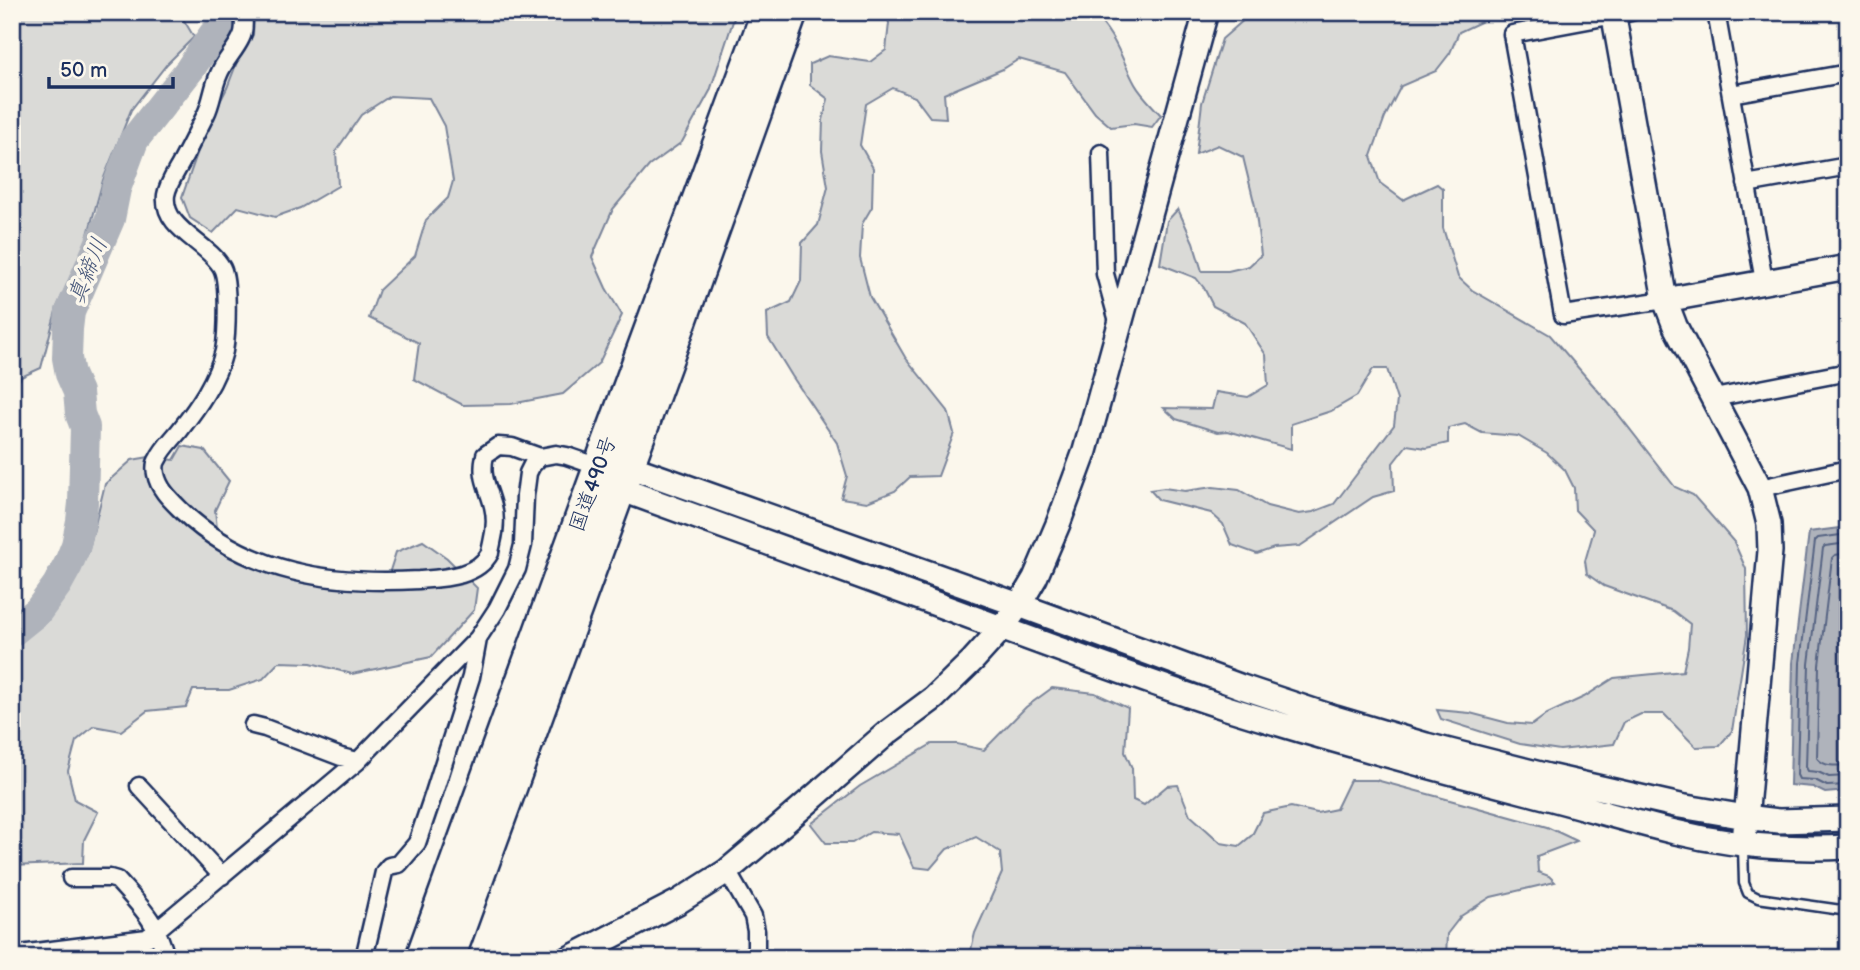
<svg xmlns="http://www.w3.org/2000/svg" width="1860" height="970" font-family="'Balsamiq Sans','Klee One',sans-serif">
<rect width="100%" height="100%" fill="#fbf7ec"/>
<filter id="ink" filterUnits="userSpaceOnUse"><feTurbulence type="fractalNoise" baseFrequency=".0143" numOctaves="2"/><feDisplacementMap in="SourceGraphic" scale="14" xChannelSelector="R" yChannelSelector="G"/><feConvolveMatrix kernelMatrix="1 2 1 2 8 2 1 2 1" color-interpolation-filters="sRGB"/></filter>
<g filter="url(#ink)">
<path fill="#dadad7" stroke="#7a849a" stroke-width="2" d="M 12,12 L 179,12 L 194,37 L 167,64 L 131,110 L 103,180 L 86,242 L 57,307 L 41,368 L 21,377 L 12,393 Z
M 255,12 L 736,12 L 710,91 L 682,142 L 649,166 L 613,209 L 592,257 L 606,288 L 622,315 L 599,363 L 563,394 L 511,404 L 463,405 L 414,379 L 419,343 L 369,318 L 379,290 L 415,256 L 426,220 L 448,198 L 453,181 L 444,126 L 429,98 L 390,96 L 361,115 L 336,151 L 338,186 L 300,208 L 275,217 L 238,207 L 213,233 L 190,218 L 182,197 L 205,131 L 227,88 L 239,57 L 253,35 L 254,13 Z
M 885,12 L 1091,12 C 1115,33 1121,58 1135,84 C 1141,95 1152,105 1161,115 L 1152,127 L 1134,124 L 1111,127 L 1095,113 L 1065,72 L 1019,59 L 1003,69 L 944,94 L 946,118 L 930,117 L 915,97 L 893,88 L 866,104 L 860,145 L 873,168 L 872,207 L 862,224 L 860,258 L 870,297 L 905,357 L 948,411 L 954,433 L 938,476 L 910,477 L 895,491 L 867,502 L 841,498 L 847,476 L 837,443 L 792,376 L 768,337 L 767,313 L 791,302 L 801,281 L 802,243 L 818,225 L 828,187 L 822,151 L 823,120 L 828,99 L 810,85 L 810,64 L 828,56 L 870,62 L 886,50 L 889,23 Z
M 1282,12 L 1488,12 L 1485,20 L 1459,32 L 1450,53 L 1436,71 L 1401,86 L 1385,117 L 1371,156 L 1380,183 L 1403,200 L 1437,184 L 1443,189 L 1443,228 L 1458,277 L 1472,290 L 1550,335 L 1618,414 L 1675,487 L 1693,495 L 1734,542 L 1746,569 L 1747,635 L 1732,731 L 1719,746 L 1696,747 L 1664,714 L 1641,714 L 1624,722 L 1614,744 L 1560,750 L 1520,744 L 1441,719 L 1437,710 L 1470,713 L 1508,723 L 1532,725 L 1547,714 L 1584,697 L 1614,678 L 1683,671 L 1688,648 L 1690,624 L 1673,611 L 1604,586 L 1587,574 L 1585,561 L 1594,530 L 1575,510 L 1574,488 L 1565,470 L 1547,453 L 1518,436 L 1482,433 L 1465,424 L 1448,428 L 1448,443 L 1426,448 L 1407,445 L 1393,463 L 1394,491 L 1373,497 L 1300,546 L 1274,548 L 1257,554 L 1232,545 L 1223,524 L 1211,513 L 1159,500 L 1150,490 L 1164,488 L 1185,491 L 1213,487 L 1239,490 L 1267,506 L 1299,514 L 1313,512 L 1334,504 L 1394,425 L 1397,400 L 1387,369 L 1373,369 L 1357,396 L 1331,411 L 1291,424 L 1291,449 L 1228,431 L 1218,432 L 1176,419 L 1164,408 L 1212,409 L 1216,392 L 1248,397 L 1268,385 L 1266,355 L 1245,323 L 1213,306 L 1204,288 L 1196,278 L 1160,264 L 1167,221 L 1178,209 L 1193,242 L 1202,271 L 1228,271 L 1249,266 L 1261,255 L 1255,206 L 1243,157 L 1218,145 L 1196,154 L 1202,103 L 1222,39 L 1246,18 L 1280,15 Z
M 182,446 L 204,450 L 229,481 L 215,510 L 219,547 L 266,572 L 329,583 L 385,586 L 396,552 L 423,541 L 447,558 L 477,588 L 474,610 L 431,657 L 352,674 L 311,663 L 279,662 L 263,679 L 229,690 L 193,690 L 186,707 L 147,711 L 121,731 L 94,726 L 76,741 L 68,771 L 75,800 L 98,812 L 84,840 L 83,863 L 12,866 L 12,640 L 35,626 L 69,590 L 88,553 L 105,484 L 132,460 L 149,457 L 174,460 Z
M 1052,688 L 1095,693 L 1128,708 L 1125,752 L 1132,768 L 1133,800 L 1144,805 L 1167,786 L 1178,785 L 1190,815 L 1221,843 L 1239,846 L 1252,835 L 1263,813 L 1291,807 L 1317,813 L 1336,809 L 1350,780 L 1376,780 L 1439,797 L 1547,827 L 1577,841 L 1537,856 L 1538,872 L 1549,876 L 1555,882 L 1491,897 L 1461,916 L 1447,934 L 1446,958 L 969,958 L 975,933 L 1002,873 L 1000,852 L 976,837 L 947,849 L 930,869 L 914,867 L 899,834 L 871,832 L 852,843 L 826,843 L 811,824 L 860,786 L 932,744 L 957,744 L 984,750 L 1026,707 Z"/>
<path fill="#afb3bb" stroke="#747e96" stroke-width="2" d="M 1848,527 L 1848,791 L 1825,793 L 1813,787 L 1790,785 L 1793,663 L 1809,532 Z"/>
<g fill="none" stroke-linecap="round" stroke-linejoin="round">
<path stroke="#566483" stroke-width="2" d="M 1848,534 L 1818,538 L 1815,541 L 1800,663 L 1797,775 L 1799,779 L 1815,780 L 1827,786 L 1848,785
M 1848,543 L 1825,546 L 1823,548 L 1809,664 L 1806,767 L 1808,771 L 1818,772 L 1829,777 L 1848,776
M 1848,553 L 1835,555 L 1832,558 L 1819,665 L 1817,758 C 1824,767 1836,766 1848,765"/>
<path stroke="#afb3bb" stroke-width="30" d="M 12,632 L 38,611 L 57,585 L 68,565 L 76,545 L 81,521 L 83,503 L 85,427 L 80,414 L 78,392 L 70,374 L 67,358 L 68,329 L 70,312 L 110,219 L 116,189 L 134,140 L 190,69 L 213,35 L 240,12"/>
<g stroke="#1b2f5e" stroke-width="13">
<path id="lane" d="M 1743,847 L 1744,883 L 1748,893 L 1758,898 L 1848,911"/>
</g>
<g stroke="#1b2f5e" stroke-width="21">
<path id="street" d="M 243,12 C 244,20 245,31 241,38 C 235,51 224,61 219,74 C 213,87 212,102 206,114 C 198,130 190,146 182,161 C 177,171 168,183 166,195 C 162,229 208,242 222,268 C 229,282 227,335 224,351 C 217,380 198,407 180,430 C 173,439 163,448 158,459 C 155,463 155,469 156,474 C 159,490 172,501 183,512 C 249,574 332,585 419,580 C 444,578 477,577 490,553 C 490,552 492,543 492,543 C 495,531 496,518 493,506 C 488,486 480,477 485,455 L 498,446 L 512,447 L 540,457 L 556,454 L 567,456 L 599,467
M 1631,12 L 1512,34 L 1563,315 L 1665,300
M 1716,12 L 1764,281
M 1731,94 L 1848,73
M 1101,153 L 1105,274 L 1119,325
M 1746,184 L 1848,166
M 1714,398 L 1848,372
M 1760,488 L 1848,469
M 253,725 L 265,728 L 341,757 L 358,761
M 139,786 L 222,876
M 727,871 L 753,916 L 756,931 L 756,958
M 71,878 L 110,878 L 117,880 C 141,907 157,921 166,958
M 12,955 L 147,938 L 358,761 L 478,638 L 497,609 L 517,569 L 523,545 L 525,496 L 528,473 L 532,465 L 540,457
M 364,958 L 384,872 L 389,866 L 399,864 L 417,843 L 434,793 L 471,677 L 478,639"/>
</g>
<g stroke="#1b2f5e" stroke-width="28">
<path id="secondary" d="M 1613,12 L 1665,300 L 1675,326 L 1760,488 L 1769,524 L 1770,551 L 1745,831
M 1665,300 L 1848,267
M 612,467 L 628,466 L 1019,605 L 1242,687 L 1335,718 L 1426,745 L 1548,776 L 1680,806 L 1746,817 L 1778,821 L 1848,819
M 610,479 L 620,489 C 709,522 798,554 887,586 C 1000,627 1113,671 1227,708 C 1326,739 1425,766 1525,792 C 1575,804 1625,820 1675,832 C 1732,846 1789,850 1848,847
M 570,958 L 678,902 L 727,871 L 784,823 L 887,733 L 934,698 L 973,660 L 1002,628 L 1019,605 L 1035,578 L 1058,524 L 1085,451 L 1206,12"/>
</g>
<g stroke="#1b2f5e" stroke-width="35">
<path id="highway" d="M 421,958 L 599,467 L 767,12
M 449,958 L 674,341 L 792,12"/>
</g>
<use href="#lane" stroke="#fbf7ec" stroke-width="8"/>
<use href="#street" stroke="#fbf7ec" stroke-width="16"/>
<use href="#secondary" stroke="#fbf7ec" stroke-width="23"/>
<use href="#highway" stroke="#fbf7ec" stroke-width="30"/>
</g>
</g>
<g text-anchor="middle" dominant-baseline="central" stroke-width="7" stroke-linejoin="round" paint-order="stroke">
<g font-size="21" fill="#1b2f5e" stroke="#fbf7ec">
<text transform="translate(593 484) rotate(-70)">国道490号</text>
</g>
<g font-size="23" font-style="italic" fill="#47577a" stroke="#fbf7ec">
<text transform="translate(88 271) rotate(-68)">真締川</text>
</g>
</g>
<rect width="1860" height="970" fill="none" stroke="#fbf7ec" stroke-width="42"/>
<rect x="21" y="21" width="1818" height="928" fill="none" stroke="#1b2f5e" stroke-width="2.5" filter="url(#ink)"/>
<path d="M49 77v10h124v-10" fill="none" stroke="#1b2f5e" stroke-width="3.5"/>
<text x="60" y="77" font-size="21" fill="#1b2f5e" stroke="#fbf7ec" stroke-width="5" paint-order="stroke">50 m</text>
</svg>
